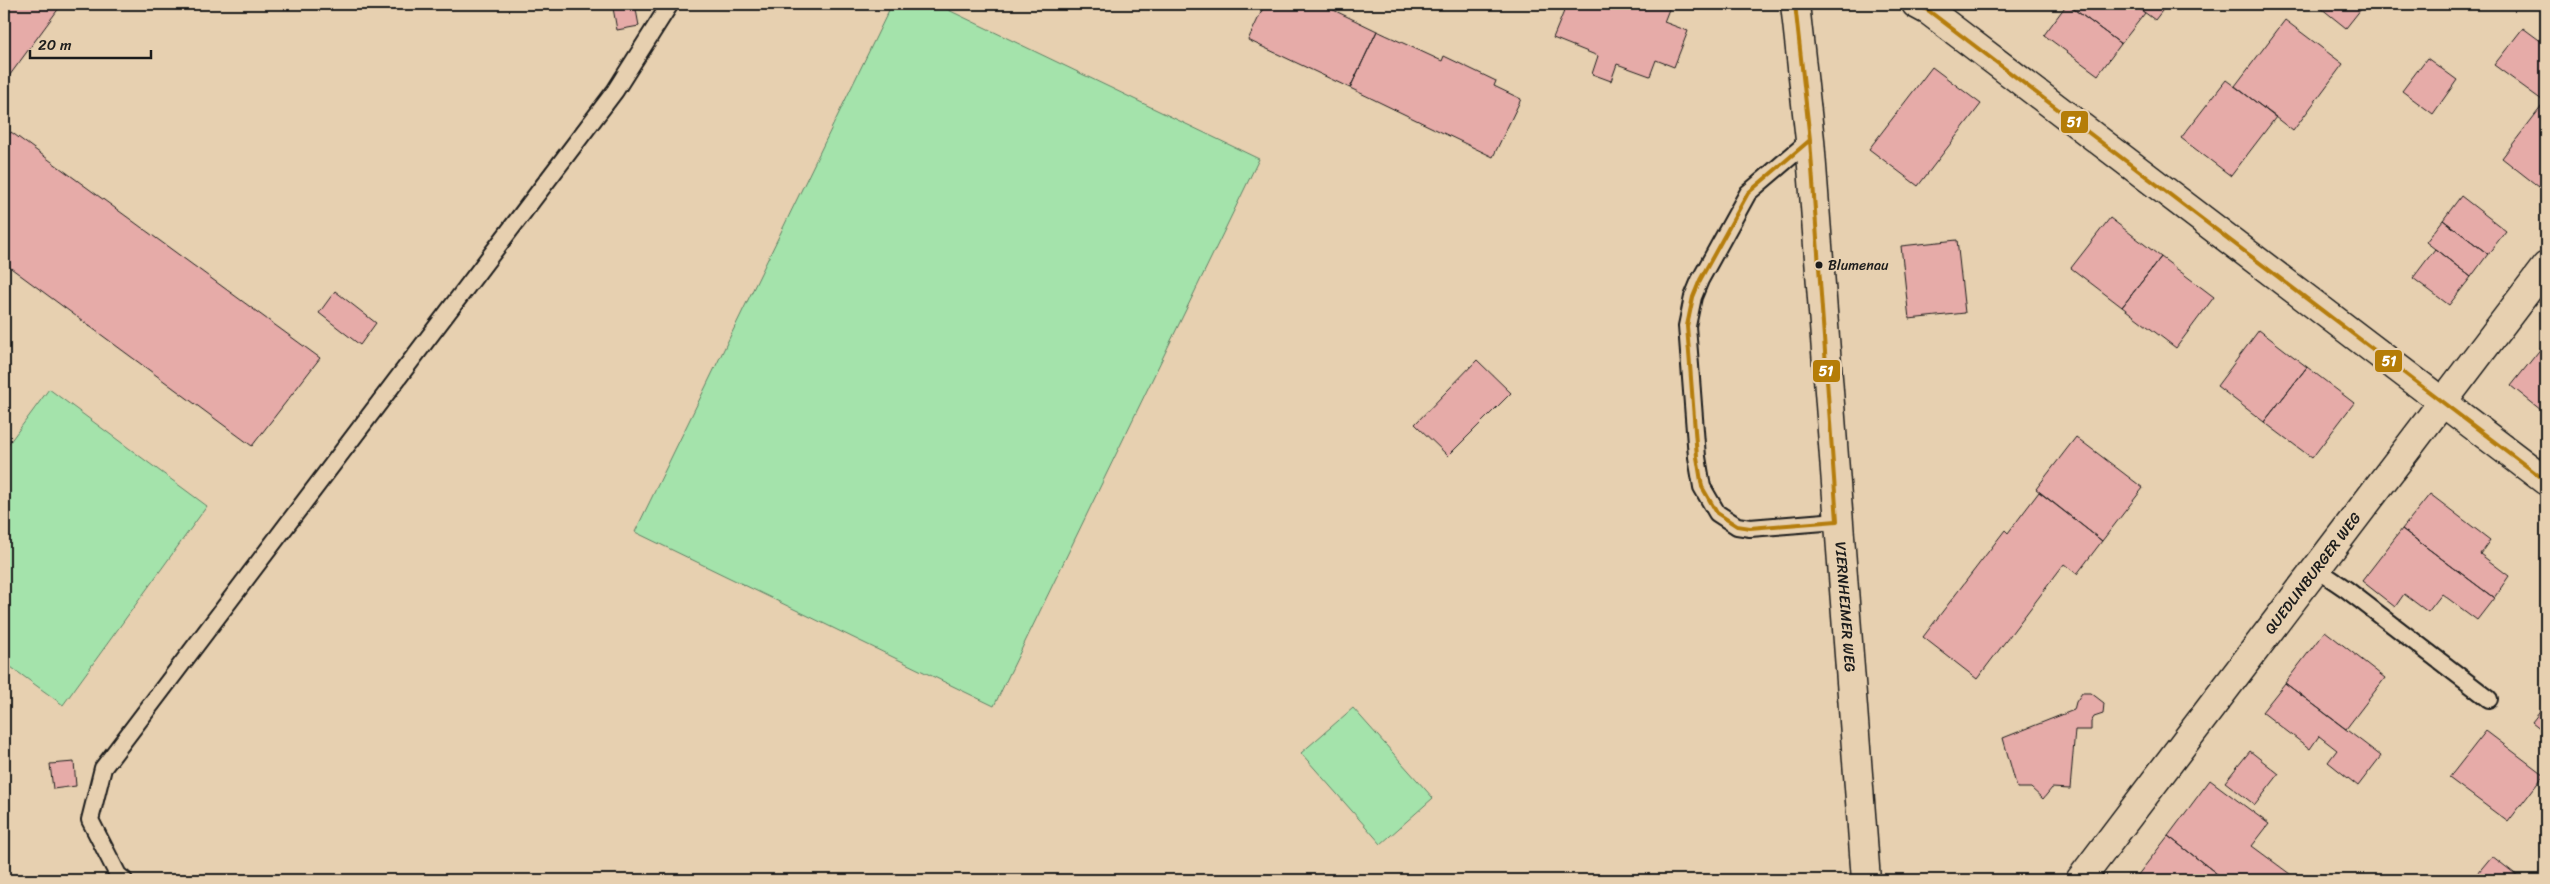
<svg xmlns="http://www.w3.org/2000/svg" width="2550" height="884" font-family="Sriracha,sans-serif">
<rect width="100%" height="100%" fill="#e7d0b0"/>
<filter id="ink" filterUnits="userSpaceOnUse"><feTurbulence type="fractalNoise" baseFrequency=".02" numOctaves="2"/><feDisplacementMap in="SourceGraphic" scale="10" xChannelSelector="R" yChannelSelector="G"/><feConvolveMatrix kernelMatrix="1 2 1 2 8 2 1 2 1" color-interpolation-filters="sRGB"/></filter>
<g filter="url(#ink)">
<path fill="#a4e3ab" stroke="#608064" d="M 892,4 L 936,4 L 1259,159 L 994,706 L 635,532 Z
M 49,389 L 207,506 L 63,705 L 4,662 L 4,450 Z
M 1353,708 L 1433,798 L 1381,844 L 1301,753 Z"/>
<path fill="#e6aba8" stroke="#1c1c1c" d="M 4,4 L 62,4 L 4,83 Z
M 635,4 L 639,26 L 617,30 L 613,8 Z
M 1265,4 L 1321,4 L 1377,31 L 1350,88 L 1248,40 Z
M 1567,4 L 1613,4 L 1619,6 L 1620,4 L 1671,4 L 1664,22 L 1688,31 L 1674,67 L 1656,60 L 1650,76 L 1617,64 L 1611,81 L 1592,74 L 1598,56 L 1553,38 Z
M 2067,4 L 2133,4 L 2145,13 L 2121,44 Z
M 2067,4 L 2121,44 L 2098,75 L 2044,35 Z
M 2133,4 L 2161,4 L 2165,7 L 2155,20 Z
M 2316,4 L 2365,4 L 2346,28 Z
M 2285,20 L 2343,64 L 2293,131 L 2235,86 Z
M 2523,28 L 2546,45 L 2546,103 L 2494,65 Z
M 1377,31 L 1442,61 L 1444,56 L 1496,81 L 1494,86 L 1521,99 L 1493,157 L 1350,88 Z
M 2427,58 L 2457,80 L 2433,114 L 2402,91 Z
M 1932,67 L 1981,104 L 1918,186 L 1869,149 Z
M 2226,80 L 2276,117 L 2231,176 L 2181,138 Z
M 2545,102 L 2546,178 L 2539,187 L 2502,158 Z
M 11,132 L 320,358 L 252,446 L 4,263 L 4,142 Z
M 2461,196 L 2506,231 L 2488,254 L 2443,220 Z
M 2110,218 L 2161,257 L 2122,307 L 2071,268 Z
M 2443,220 L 2488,254 L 2471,277 L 2426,242 Z
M 1957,240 L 1965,313 L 1909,319 L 1901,246 Z
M 2435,249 L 2471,277 L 2449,305 L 2413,278 Z
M 2161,257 L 2214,297 L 2176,348 L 2122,307 Z
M 335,291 L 376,323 L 360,345 L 319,313 Z
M 2259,330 L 2307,367 L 2264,422 L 2217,386 Z
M 2546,342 L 2546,414 L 2511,386 Z
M 1477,360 L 1511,393 L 1448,456 L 1415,424 Z
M 2307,367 L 2354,403 L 2312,458 L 2264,422 Z
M 2076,437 L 2143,488 L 2102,541 L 2036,489 Z
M 2039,492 L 2102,541 L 2077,574 L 2064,564 L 1977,679 L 1923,637 L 2005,530 L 2008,533 Z
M 2430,494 L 2490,540 L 2480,554 L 2509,576 L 2494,598 L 2402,529 Z
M 2402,529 L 2494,598 L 2477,620 L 2442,594 L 2428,612 L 2404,594 L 2395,607 L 2362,581 Z
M 2325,631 L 2385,678 L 2346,729 L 2285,683 Z
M 2285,683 L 2381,756 L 2358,786 L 2328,762 L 2337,750 L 2319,736 L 2310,749 L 2262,712 Z
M 2082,693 L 2091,693 L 2104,703 L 2103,714 L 2094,717 L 2091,722 L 2091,730 L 2075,730 L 2070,789 L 2052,788 L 2043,799 L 2031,788 L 2017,788 L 2003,738 L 2074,710 L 2076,702 Z
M 2546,704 L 2546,733 L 2532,722 Z
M 2486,731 L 2544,775 L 2508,822 L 2449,778 Z
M 2250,751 L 2279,774 L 2255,805 L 2225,782 Z
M 74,762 L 76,786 L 53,789 L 50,764 Z
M 2210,780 L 2269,824 L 2252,846 L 2294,877 L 2291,880 L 2225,880 L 2168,836 Z
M 2168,836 L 2225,880 L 2134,880 Z
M 2492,856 L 2523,880 L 2472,880 Z"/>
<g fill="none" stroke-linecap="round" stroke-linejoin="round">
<g stroke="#1c1c1c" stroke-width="20">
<path id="service" d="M 1810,140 L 1748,193 L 1700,280 L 1693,297 L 1687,326 L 1697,457 L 1702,487 L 1717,513 L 1737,526 L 1750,528 L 1837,521
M 2315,568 L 2346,589 L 2489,699
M 124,880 L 118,875 L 90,820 L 103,768 L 615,91 L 670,4"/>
</g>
<g stroke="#1c1c1c" stroke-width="31">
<g id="minor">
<path id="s1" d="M 2080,880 L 2546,266"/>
</g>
</g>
<g stroke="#1c1c1c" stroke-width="31">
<g id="tertiary">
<path id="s2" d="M 1795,4 L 1810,140 L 1866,880"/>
<path d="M 1916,4 L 1929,11 L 2546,481"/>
</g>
</g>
<use href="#service" stroke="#e7d0b0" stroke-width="16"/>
<use href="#minor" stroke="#e7d0b0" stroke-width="28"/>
<use href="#tertiary" stroke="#e7d0b0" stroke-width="28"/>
<g stroke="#e7d0b0" stroke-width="8">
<path id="bus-1" d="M 1795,4 L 1810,140
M 1916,4 L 1929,11 L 2546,481
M 1810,140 L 1837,521 L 1750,528 L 1737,526 L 1717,513 L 1702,487 L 1697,457 L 1687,326 L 1693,297 L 1700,280 L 1748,193 Z"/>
</g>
<use href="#bus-1" stroke="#b57d08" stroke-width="4"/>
</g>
</g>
<circle fill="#1c1c1c" stroke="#e7d0b0" stroke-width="2" cx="1819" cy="265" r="4.5"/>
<g text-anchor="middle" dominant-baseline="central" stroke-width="4" stroke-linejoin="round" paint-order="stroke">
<g font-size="14" fill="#1c1c1c" stroke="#e7d0b0" text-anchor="start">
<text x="1828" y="265">Blumenau</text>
</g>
<g font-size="15" fill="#1c1c1c" stroke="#e7d0b0">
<text stroke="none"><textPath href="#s1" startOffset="385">QUEDLINBURGER WEG</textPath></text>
<text stroke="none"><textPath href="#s2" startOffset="605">VIERNHEIMER WEG</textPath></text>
</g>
</g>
<g stroke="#e7d0b0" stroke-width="2">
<rect x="2060" y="110" width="29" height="24" rx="5" fill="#b57d08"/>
<rect x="2374" y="349" width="29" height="24" rx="5" fill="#b57d08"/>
<rect x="1812" y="359" width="29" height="24" rx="5" fill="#b57d08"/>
</g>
<g font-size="14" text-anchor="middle" font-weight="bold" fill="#fff">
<text x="2074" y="127">51</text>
<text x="2389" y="366">51</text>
<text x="1826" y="376">51</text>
</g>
<rect width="2550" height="884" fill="none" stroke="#e7d0b0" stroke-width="20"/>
<rect x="10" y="10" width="2530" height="864" fill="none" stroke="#1c1c1c" stroke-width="2" filter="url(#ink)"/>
<path d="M30 50v8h121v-8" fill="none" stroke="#1c1c1c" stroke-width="2.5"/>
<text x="38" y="50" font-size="15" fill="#1c1c1c" stroke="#e7d0b0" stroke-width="4" paint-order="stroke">20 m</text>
</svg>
